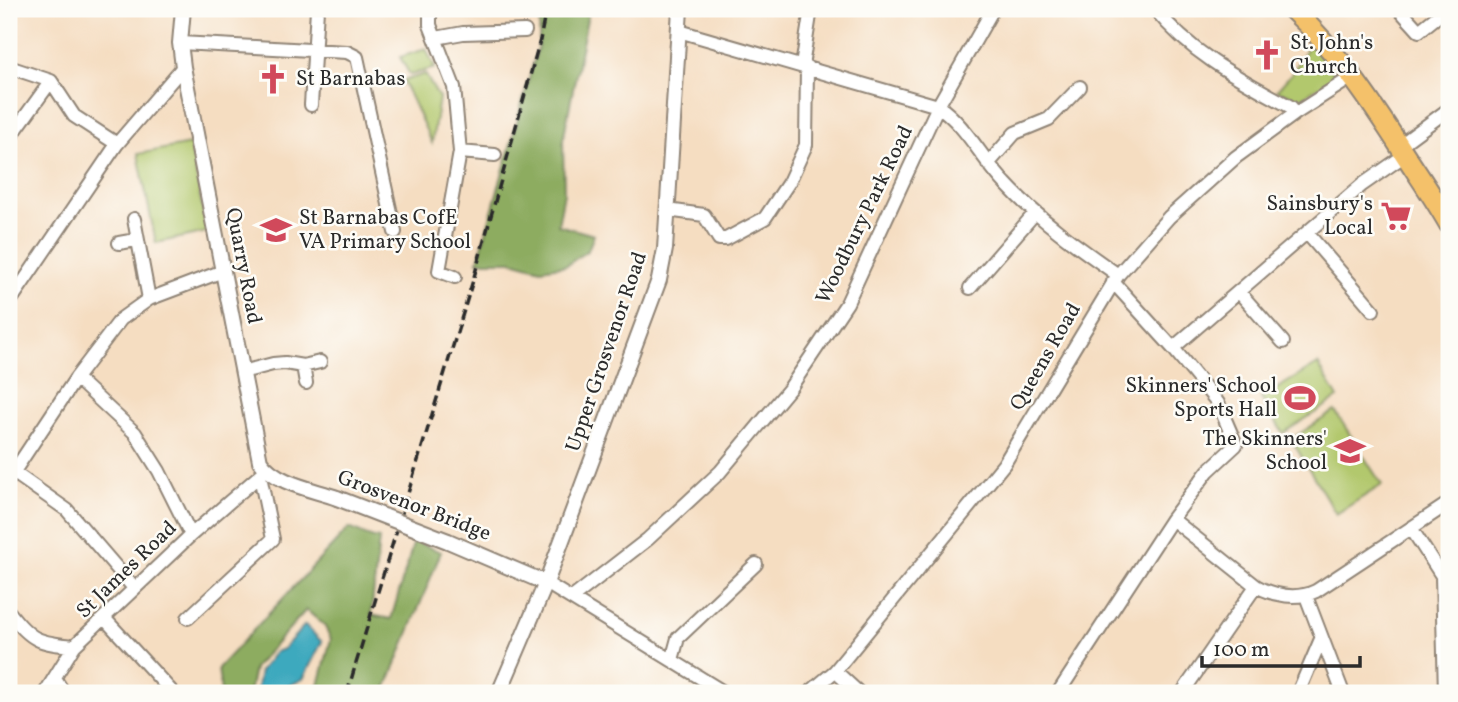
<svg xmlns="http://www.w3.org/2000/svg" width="1458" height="702" font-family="Vollkorn,serif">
<rect width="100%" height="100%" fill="#fdfcf7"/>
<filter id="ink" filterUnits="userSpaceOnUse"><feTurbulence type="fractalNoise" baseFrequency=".0143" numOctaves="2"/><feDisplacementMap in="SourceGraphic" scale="14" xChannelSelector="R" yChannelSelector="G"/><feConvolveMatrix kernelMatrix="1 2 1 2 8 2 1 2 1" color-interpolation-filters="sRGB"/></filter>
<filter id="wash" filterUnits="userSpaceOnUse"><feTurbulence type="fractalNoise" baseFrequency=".00686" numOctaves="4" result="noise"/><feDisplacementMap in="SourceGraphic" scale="28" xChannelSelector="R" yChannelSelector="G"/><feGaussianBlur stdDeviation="1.57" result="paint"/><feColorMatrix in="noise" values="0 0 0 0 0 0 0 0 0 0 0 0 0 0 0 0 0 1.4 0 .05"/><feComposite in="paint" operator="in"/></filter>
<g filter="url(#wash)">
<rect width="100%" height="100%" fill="#f5ddc1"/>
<path fill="#b2c86d" stroke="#6e7a4c" stroke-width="2" d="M 1310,43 L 1335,74 L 1334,77 L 1300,99 L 1277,90 L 1293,72 Z
M 426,49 L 435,68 L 410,75 L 400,57 Z
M 425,74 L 439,98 L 432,143 L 403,81 Z
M 190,144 L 207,232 L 156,243 L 138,154 Z
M 1318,364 L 1338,398 L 1283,433 L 1261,398 Z
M 1335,411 L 1382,485 L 1336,514 L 1291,439 Z"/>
<path fill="#8dac60" stroke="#5c6c46" stroke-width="2" d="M 540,9 L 589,9 L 563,140 L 564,193 L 558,225 L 594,235 L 588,250 L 567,265 L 541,269 L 512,261 L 478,261 L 539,43 Z
M 349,528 C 360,532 366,537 379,539 L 371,615 L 391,619 L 414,541 L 441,552 L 386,689 L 395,693 L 317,693 L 331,639 L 324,625 L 306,610 L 254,668 L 249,693 L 221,693 L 218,668 Z"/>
<path fill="#3ea9be" stroke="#346a74" stroke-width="2" d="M 305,625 L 322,642 L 303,679 L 274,693 L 256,693 L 260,671 L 275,652 L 283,649 Z"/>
</g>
<g filter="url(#ink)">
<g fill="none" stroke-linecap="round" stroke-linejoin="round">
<g stroke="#908476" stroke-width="16">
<path id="minor" d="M 430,9 L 430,25 L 454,87 L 460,152 L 495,155
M 1155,9 C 1192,55 1240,79 1291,107 L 1296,113
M 1399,9 L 1419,31 L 1439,15
M 679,31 L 938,106 C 965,124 982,159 1005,183 C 1038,219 1078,247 1118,275
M 436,38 L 463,33 L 525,31
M 180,43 L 347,52 L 357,57 L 395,232
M 802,66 L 811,9
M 9,67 L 51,81 L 74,116 L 117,144
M 311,105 L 317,9
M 9,139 L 51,81
M 1399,146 L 1449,109
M 988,164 L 1015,133 L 1049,119 L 1080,87
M 667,210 L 704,215 L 719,239 L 726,239 L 765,218 L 789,182 L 806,145 L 807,67
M 134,219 L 149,299
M 1307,233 L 1373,310
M 119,243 L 136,240
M 455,277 L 439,271 L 460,152
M 970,288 L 1035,213
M 1239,292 L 1283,342
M 9,303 L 117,144 L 183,67
M 1173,348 L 1362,185 L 1405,155
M 303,366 L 306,383
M 242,372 L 273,364 L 285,363 L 303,366 L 320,362
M 76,378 L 135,433 L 159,471 L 191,535
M 13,472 L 67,510 L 134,588
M 9,479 L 76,378 L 121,319 L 149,299 L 223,271
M 1172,519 L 1256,586 C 1275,596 1297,600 1316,591 L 1449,503
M 1411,528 L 1442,576 L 1445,693
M 546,583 L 725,693
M 1306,596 L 1343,693
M 572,598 L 648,539 L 720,472 L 790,388 L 847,303 L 938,106 L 993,9
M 9,612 C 31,641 39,643 74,646 L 191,535 L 266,470
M 188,618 L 273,539 L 260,476
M 105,619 L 173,693
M 672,660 L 678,638 L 756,564
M 835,671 L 859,693
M 55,679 L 64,693
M 45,693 L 74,646
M 809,693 L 835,671 L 1004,464 L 1118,275 L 1169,217 L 1236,157 L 1296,113 L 1352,77
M 1058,693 L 1172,519 L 1208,471 L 1236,445 L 1218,403 L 1173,348 L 1113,282
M 1182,693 L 1256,586
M 1298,693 L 1321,639"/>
</g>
<g stroke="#908476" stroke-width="18">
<path id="tertiary" d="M 183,9 L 180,43 L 183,67 L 260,461 C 276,484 312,489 337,498
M 448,541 L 546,583
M 499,693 L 546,583 L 659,280 L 665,249 L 680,9"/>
</g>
<g stroke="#908476" stroke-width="23">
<path id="trunk" d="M 1292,9 C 1336,50 1370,100 1402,150 C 1418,175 1435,199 1449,224"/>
</g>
<use href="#minor" stroke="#fff" stroke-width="12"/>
<use href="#tertiary" stroke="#fff" stroke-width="14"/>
<use href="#trunk" stroke="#f4c16a" stroke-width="19"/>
<path stroke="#2b2b2b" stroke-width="3.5" stroke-dasharray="10 5" stroke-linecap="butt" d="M 347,693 L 474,277 L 540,40 L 546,9"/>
<g stroke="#908476" stroke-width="18" stroke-linecap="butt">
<path id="tertiary-bridge" d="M 337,498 L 448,541"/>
</g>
<use href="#tertiary-bridge" stroke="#fff" stroke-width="14"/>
</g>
</g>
<defs>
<g id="church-bare" transform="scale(2.415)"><path d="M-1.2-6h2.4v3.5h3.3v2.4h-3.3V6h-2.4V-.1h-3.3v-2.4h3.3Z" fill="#d1495b" stroke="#fdfcf7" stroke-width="2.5" paint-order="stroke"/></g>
<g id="supermarket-bare" transform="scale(2.415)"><path d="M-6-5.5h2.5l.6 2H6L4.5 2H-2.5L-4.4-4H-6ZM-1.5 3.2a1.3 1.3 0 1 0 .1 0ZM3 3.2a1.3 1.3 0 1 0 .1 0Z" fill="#d1495b" stroke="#fdfcf7" stroke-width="2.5" paint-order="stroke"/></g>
<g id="school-bare" transform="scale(2.415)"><path d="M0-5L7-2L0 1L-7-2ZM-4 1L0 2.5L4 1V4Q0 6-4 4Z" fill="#d1495b" stroke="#fdfcf7" stroke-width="2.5" paint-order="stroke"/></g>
<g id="stadium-bare" transform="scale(2.415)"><path d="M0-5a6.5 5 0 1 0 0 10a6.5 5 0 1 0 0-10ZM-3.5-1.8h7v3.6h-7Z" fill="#d1495b" stroke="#fdfcf7" stroke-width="2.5" paint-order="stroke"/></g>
</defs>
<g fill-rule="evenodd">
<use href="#church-bare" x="1267" y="55"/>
<use href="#church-bare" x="273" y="79"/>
<use href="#supermarket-bare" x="1396" y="216"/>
<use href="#school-bare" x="276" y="230"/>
<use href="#stadium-bare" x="1300" y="398"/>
<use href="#school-bare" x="1350" y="451"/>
</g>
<g text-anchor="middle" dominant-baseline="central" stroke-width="5" stroke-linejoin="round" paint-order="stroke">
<g font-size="21" fill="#2b2b2b" stroke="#fdfcf7" text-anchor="start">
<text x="1290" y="43">St. John's<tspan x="1290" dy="24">Church</tspan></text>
<text x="296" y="79">St Barnabas</text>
<text x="1373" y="204" text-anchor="end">Sainsbury's<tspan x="1373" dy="24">Local</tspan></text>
<text x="299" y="218">St Barnabas CofE<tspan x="299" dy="24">VA Primary School</tspan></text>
<text x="1277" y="386" text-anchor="end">Skinners' School<tspan x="1277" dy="24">Sports Hall</tspan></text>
<text x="1327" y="439" text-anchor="end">The Skinners'<tspan x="1327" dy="24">School</tspan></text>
</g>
<g font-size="21" fill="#2b2b2b" stroke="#fdfcf7">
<text transform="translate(865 215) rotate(-64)">Woodbury Park Road</text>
<text transform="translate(243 266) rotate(79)">Quarry Road</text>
<text transform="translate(607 352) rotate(-71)">Upper Grosvenor Road</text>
<text transform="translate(1046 357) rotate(-60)">Queens Road</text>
<text transform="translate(414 506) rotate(21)">Grosvenor Bridge</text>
<text transform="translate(127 570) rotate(-44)">St James Road</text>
</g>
</g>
<rect width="1458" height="702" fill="none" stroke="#fdfcf7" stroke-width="35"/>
<path d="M1202 656v10h158v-10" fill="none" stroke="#2b2b2b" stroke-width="3.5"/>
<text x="1213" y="656" font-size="21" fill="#2b2b2b" stroke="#fdfcf7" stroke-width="5" paint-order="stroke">100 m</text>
</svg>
